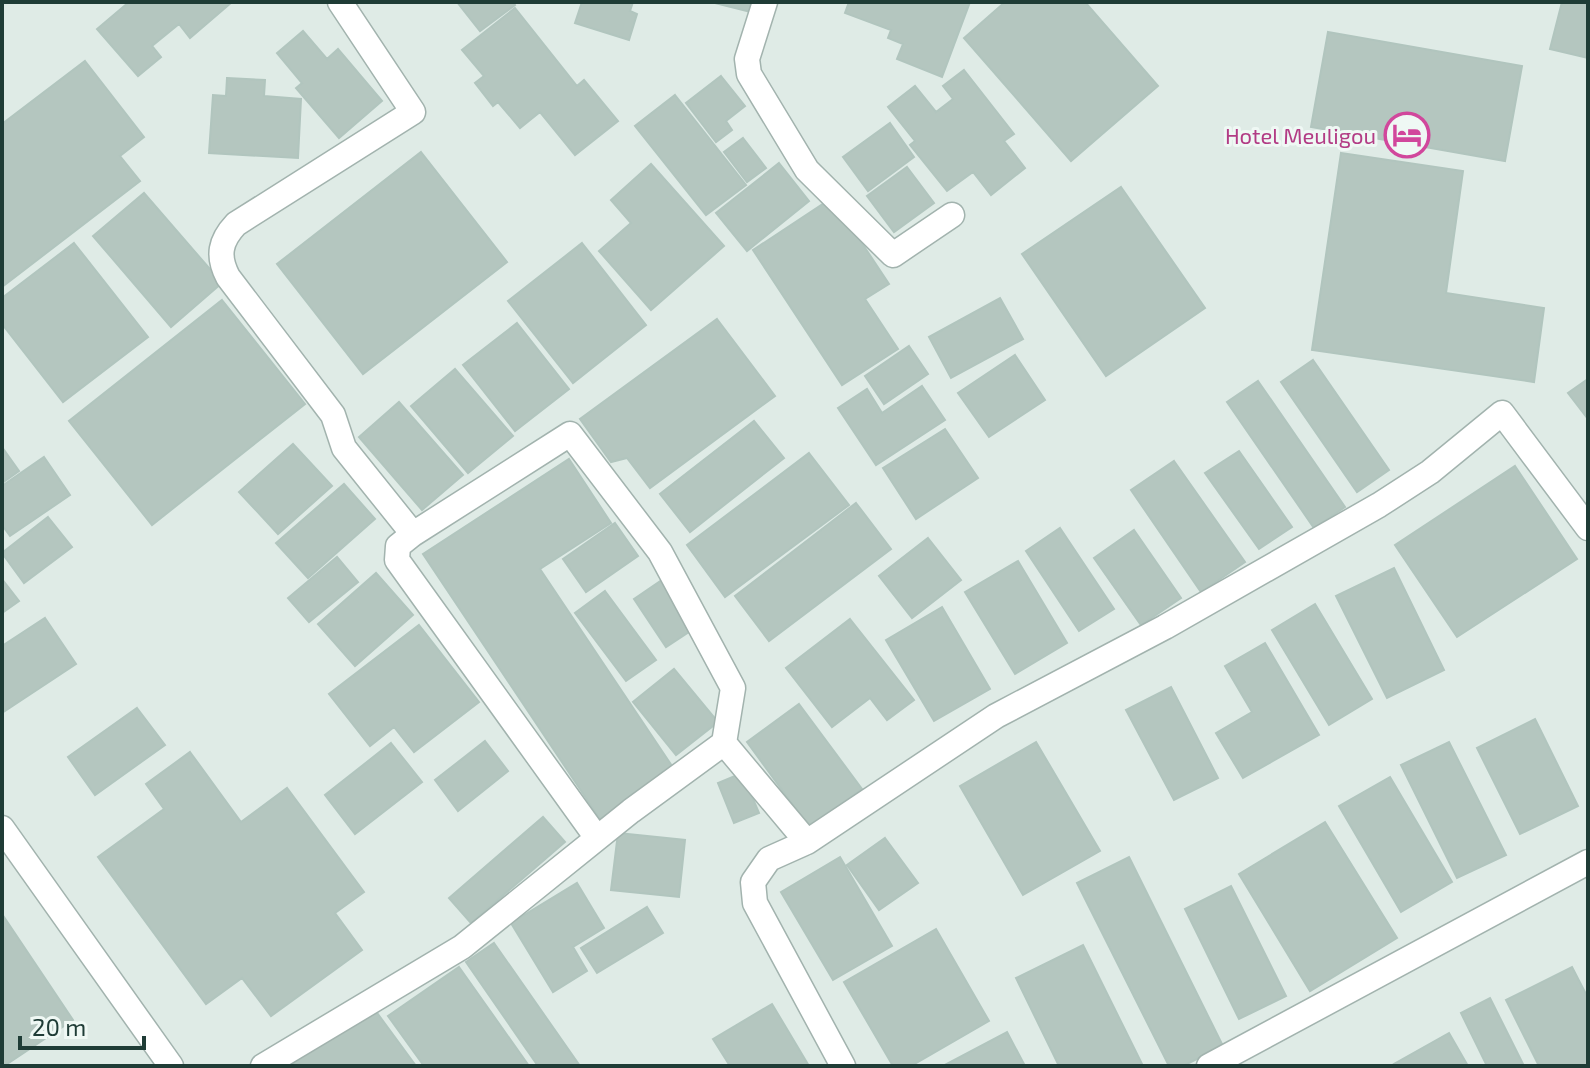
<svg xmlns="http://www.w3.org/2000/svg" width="1590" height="1068" font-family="'Exo 2',sans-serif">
<rect width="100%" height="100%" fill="#dfebe6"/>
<path fill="#b4c6bf" stroke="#b1c5be" stroke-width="2" d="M 129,2 L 232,2 L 190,38 L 179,24 L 152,46 L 161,57 L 138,76 L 97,29 Z
M 457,2 L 513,2 L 515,5 L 480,31 Z
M 582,2 L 633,2 L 630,11 L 637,14 L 629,40 L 575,23 Z
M 711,2 L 754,2 L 751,12 Z
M 849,2 L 970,2 L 942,77 L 897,59 L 903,44 L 888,38 L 891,30 L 845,13 Z
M 1005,2 L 1085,2 L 1158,86 L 1071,161 L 964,38 Z
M 1562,2 L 1588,2 L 1588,58 L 1550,49 Z
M 515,8 L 577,86 L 584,80 L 618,121 L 575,155 L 540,112 L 520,128 L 498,102 L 493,106 L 475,83 L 484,76 L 462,50 Z
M 303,31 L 327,59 L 338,49 L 382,101 L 339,138 L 296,88 L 302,83 L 277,53 Z
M 1328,32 L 1522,66 L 1505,161 L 1311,127 Z
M 85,61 L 144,137 L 120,156 L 140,181 L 2,287 L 2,124 Z
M 964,70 L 1014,134 L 1004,141 L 1025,168 L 991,195 L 973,172 L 947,191 L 910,145 L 915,141 L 888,107 L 915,86 L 936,112 L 953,99 L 943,86 Z
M 721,76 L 745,106 L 726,121 L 732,130 L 716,142 L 686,103 Z
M 227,78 L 265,80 L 264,96 L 301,99 L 298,158 L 209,153 L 213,95 L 226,96 Z
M 675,95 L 746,185 L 706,215 L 635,126 Z
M 890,123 L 914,157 L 868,191 L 843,157 Z
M 743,138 L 766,168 L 747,182 L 724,152 Z
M 421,152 L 507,262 L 363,374 L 277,264 Z
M 1341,153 L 1463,171 L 1446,293 L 1544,308 L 1534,382 L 1312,350 Z
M 779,163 L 809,201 L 747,251 L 716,213 Z
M 651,164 L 724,246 L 651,310 L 599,251 L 631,223 L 611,200 Z
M 907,167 L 934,203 L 894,232 L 867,196 Z
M 1121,187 L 1205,308 L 1106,376 L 1022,254 Z
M 144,193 L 222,283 L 171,327 L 93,236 Z
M 832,198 L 889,284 L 865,299 L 898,349 L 842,385 L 753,250 Z
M 74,243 L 148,337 L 63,402 L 2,324 L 2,298 Z
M 582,243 L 646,325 L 573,383 L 508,301 Z
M 1000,298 L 1023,339 L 951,378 L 929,337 Z
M 222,300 L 305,404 L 152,525 L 69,421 Z
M 717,319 L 775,396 L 650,488 L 627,458 L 611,462 L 580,419 Z
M 517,323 L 569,389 L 515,431 L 463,365 Z
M 909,346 L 928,374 L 884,404 L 865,376 Z
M 1015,355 L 1045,400 L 989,437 L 958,393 Z
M 1313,360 L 1389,470 L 1357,492 L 1281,382 Z
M 455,369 L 513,436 L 468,473 L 411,406 Z
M 1588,379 L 1588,419 L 1568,393 Z
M 1258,381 L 1345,507 L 1314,528 L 1227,402 Z
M 922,386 L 945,420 L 876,465 L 838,408 L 867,389 L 882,413 Z
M 399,402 L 463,475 L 422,510 L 359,437 Z
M 754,421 L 784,458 L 690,532 L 660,494 Z
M 945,429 L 978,478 L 916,519 L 883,468 Z
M 293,444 L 332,486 L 278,534 L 239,492 Z
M 2,447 L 19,471 L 2,483 Z
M 1239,451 L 1292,527 L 1259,549 L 1205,473 Z
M 809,453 L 849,505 L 725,597 L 687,545 Z
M 44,457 L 70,495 L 10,536 L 2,525 L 2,486 Z
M 569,459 L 611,523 L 540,569 L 674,769 L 600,819 L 423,554 Z
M 1174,461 L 1245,562 L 1201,592 L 1131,490 Z
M 1515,466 L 1577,559 L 1457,637 L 1395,545 Z
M 344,484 L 375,519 L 308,578 L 276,543 Z
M 856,503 L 891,549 L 769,641 L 735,596 Z
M 48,517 L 72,547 L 24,583 L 2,553 Z
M 615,523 L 638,556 L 586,592 L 563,559 Z
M 1060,528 L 1114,609 L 1079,631 L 1026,551 Z
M 1134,530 L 1181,598 L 1141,625 L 1094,558 Z
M 928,538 L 961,580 L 912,618 L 879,576 Z
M 337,557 L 358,582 L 309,622 L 288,598 Z
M 1018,561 L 1067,643 L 1015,674 L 965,592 Z
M 1394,568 L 1444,670 L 1387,698 L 1336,596 Z
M 376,573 L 413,615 L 355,666 L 318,624 Z
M 2,579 L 19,601 L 2,613 Z
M 662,580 L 695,628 L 666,647 L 634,599 Z
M 605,591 L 656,660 L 626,681 L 575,613 Z
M 1315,604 L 1372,699 L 1329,725 L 1272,630 Z
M 942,607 L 990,689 L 934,721 L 886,640 Z
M 45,618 L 76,664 L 2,713 L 2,646 Z
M 850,619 L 914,700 L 887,720 L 870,698 L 832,727 L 786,668 Z
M 419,625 L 479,702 L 414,752 L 394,727 L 370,746 L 329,694 Z
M 1265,643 L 1319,735 L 1243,778 L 1216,733 L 1252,712 L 1225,666 Z
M 674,669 L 718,722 L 676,755 L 633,702 Z
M 1171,687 L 1218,778 L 1174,800 L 1126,710 Z
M 799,704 L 862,789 L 809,827 L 747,742 Z
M 137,708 L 165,745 L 95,795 L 68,757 Z
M 1535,719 L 1578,806 L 1520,834 L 1477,748 Z
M 485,741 L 508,771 L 458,811 L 435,780 Z
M 1036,742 L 1100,851 L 1023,895 L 960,786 Z
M 1449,742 L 1506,855 L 1457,878 L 1401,765 Z
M 391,743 L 422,782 L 355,834 L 325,795 Z
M 190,752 L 241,822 L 287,788 L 364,892 L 335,913 L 362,950 L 271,1016 L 242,978 L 206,1004 L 98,857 L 164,809 L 146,784 Z
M 742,773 L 759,813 L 734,823 L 718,783 Z
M 1390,777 L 1452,882 L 1401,912 L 1339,806 Z
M 543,817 L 565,842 L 471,923 L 449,898 Z
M 1325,822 L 1397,938 L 1310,991 L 1239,874 Z
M 618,833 L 685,840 L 679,897 L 611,890 Z
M 885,838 L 918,883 L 879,910 L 847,865 Z
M 840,857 L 892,946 L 833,980 L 781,892 Z
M 1129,857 L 1223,1046 L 1183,1066 L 1169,1066 L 1077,883 Z
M 577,883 L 604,928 L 573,947 L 587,971 L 553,992 L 511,923 Z
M 1231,886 L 1286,996 L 1239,1019 L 1185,909 Z
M 647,907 L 663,933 L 597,973 L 581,948 Z
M 2,914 L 73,1020 L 4,1066 L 2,1066 Z
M 936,929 L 989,1021 L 911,1066 L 893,1066 L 844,982 Z
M 494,943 L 580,1066 L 538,1066 L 466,962 Z
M 1083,945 L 1143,1066 L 1059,1066 L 1016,978 Z
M 459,967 L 529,1066 L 424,1066 L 388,1016 Z
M 1572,967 L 1588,998 L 1588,1066 L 1539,1066 L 1506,1000 Z
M 1490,998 L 1524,1066 L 1487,1066 L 1461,1013 Z
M 772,1004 L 809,1066 L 730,1066 L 713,1039 Z
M 372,1006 L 416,1066 L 289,1066 Z
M 1007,1032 L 1025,1066 L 943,1066 Z
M 1449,1033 L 1468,1066 L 1396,1066 L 1394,1064 Z"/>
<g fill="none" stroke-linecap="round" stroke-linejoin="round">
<g stroke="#a2b3ae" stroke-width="27">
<path id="street" d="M 340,2 L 413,112 L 236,224 C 220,241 217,256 228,277 L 333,415 L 344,448 L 413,534
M 765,2 L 747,59 L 749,74 L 807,170 L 893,255 L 952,215
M 724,743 L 807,842
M 2,828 L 171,1066
M 263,1066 L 462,947 L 631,811 L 724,743 L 733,688 L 660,552 L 570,434 L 413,534 L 398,546 L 397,560 L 597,838
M 843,1066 L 755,903 L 753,882 L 769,859 L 807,842 L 996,716 L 1165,627 L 1379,505 L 1430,472 L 1502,413 L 1588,528
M 1209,1066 L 1588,862"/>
</g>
<use href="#street" stroke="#fff" stroke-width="24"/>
</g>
<defs>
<g id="hotel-ring" transform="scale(2.3)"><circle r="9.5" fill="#eff8f4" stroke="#d1479c" stroke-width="1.5"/><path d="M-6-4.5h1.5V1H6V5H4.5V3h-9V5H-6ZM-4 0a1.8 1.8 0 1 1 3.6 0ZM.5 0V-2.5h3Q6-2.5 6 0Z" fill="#d1479c"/></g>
</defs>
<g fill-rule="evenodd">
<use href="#hotel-ring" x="1407" y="135"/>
</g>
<g text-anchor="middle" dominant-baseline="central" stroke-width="6" stroke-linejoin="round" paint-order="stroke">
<g font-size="22" fill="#b23c85" stroke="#eff8f4" text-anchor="end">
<text x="1376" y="135">Hotel Meuligou</text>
</g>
</g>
<rect width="1590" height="1068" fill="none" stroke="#1f3c36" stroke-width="8"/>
<path d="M20 1036v12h124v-12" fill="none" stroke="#1f3c36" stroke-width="4"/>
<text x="32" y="1036" font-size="24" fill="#1f3c36" stroke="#eff8f4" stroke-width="6" paint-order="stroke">20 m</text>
</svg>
